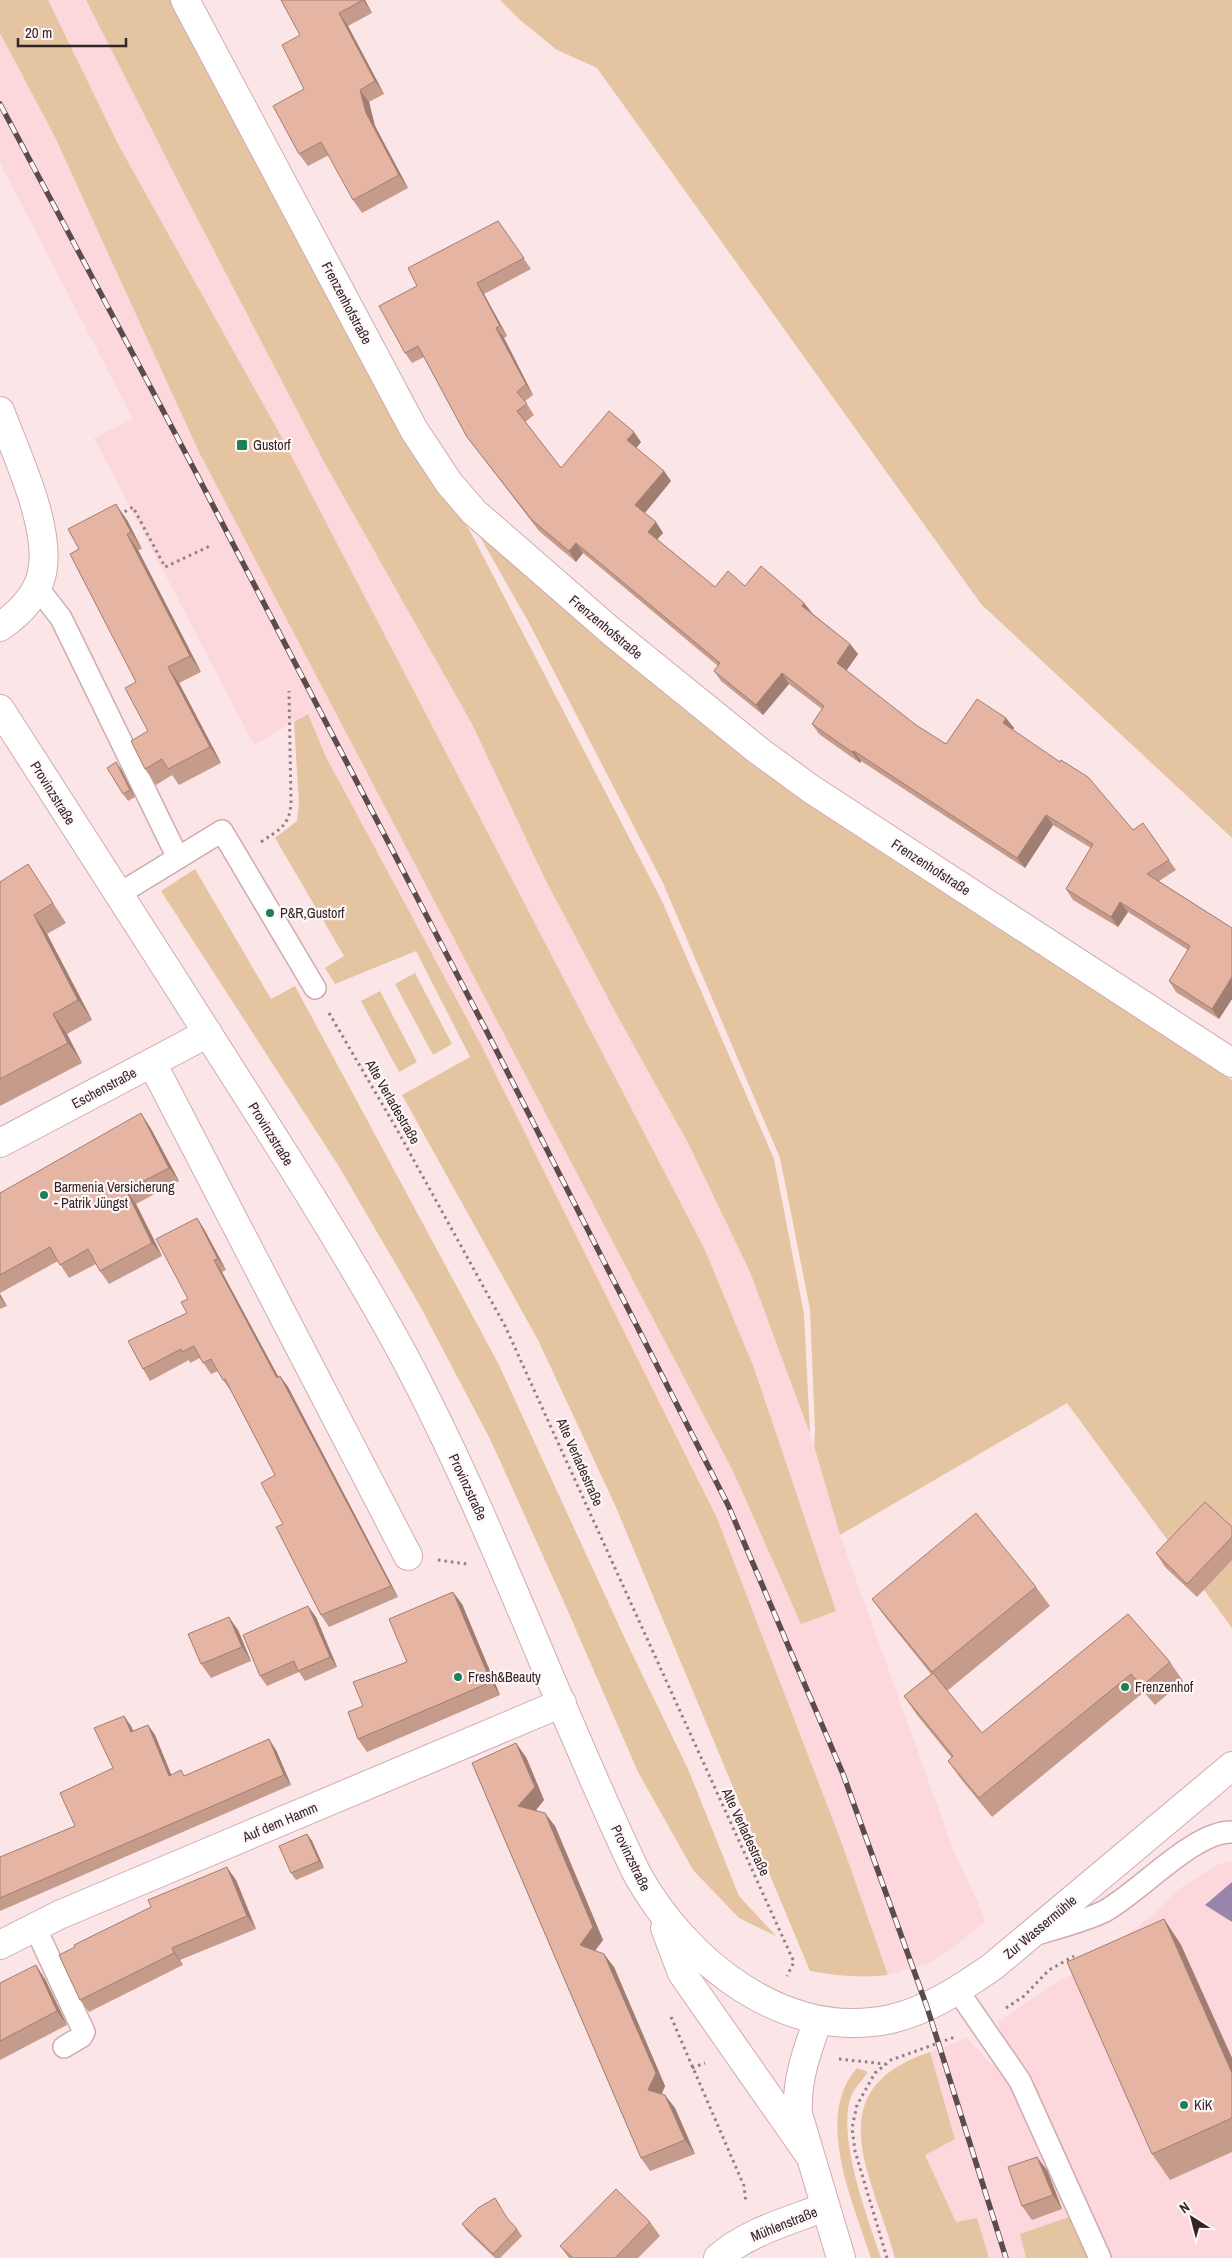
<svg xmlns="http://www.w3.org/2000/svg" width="1232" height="2258" font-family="'Archivo Narrow',sans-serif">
<rect width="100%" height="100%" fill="#fce5e7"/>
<path fill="#fcd7db" d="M 0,0 L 86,0 L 324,462 L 472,724 L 545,879 L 688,1143 L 750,1272 L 810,1434 L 840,1535 L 953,1849 L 986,1921 L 947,1952 L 929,1963 L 888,1975 L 841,1841 L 717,1518 L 326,757 L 308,714 L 254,745 L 94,438 L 133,419 L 0,163 Z
M 1232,1861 L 1232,2258 L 1107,2258 L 1018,2061 L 1002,2036 L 998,2022 L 1051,1986 L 1089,1965 L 1158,1910 L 1179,1889 L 1218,1864 Z
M 967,2038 L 989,2062 L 1012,2079 L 1091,2258 L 989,2258 L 977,2219 L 956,2222 L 925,2155 L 955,2138 L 930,2052 Z"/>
<path fill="#e5c5a1" d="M 0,0 L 48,0 L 119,146 L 281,436 L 704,1248 L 754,1368 L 836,1611 L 801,1624 L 733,1471 L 199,452 L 54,135 L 0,33 Z
M 86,0 L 173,0 L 414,451 L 469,529 L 662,901 L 774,1159 L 804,1314 L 810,1434 L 750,1272 L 688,1143 L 618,1017 L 545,879 L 472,724 L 324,462 L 184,193 Z
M 500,0 L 1232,0 L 1232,838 L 981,604 L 597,68 L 557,50 L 520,20 Z
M 479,535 L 771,773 L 1232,1080 L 1232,1628 L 1067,1403 L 840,1535 L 814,1446 L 815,1430 L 810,1309 L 780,1158 L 663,883 L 529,623 Z
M 308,714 L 326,757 L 480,1043 L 717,1518 L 841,1841 L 888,1975 C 861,1978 837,1976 810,1971 L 615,1505 L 538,1340 L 402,1095 L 470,1057 L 416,951 L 335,984 L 325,968 L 344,956 L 275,838 L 297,821 L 299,803 L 294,722 Z
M 195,869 L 271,999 L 295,986 L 498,1363 L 627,1643 L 688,1769 L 739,1896 L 776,1936 L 739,1918 L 693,1870 L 638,1772 L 563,1600 L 490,1439 L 420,1306 L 338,1165 L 161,891 Z
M 415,973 L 452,1044 L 433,1055 L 395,984 Z
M 380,991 L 417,1062 L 399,1072 L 361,1001 Z
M 930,2052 L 955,2139 L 925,2155 L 956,2222 L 977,2218 L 989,2258 L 895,2258 C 873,2176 815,2090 930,2052 Z
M 857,2068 L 868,2072 C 863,2079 856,2087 852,2094 C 835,2134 868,2218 881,2258 L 871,2258 C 854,2205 813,2117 857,2068 Z
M 1072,2216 L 1091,2258 L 1026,2258 L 1020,2234 Z"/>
<path fill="#9985ac" d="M 1232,1882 L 1232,1922 L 1205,1905 Z"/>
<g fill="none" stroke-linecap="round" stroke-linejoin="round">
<g stroke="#cfabb0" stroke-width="24">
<path id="lane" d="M 37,587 L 61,618 L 178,858
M 119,894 L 222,831 L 315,988
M 35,1927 L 84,2032 L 81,2037 L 64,2047
M 1033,1935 C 1057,1928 1081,1922 1103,1912 C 1138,1894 1193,1831 1232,1832
M 958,1991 L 1020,2081 L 1100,2258"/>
</g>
<g stroke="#cfabb0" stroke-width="30">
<path id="street" d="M 185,0 L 414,430 L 449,483 L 474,512 L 612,632 L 759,751 L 811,789 L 1232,1063
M 0,411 C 16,454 54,532 41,577 C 35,598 17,615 0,627
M 152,1063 L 408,1556
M 0,1143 L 208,1033
M 0,1945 L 59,1915 L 562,1703
M 718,2258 C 747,2232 789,2221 825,2207"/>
</g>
<g stroke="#cfabb0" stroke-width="30">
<path id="secondary" d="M 0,709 C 84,841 169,971 252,1103 C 305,1186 357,1269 404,1356 C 493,1523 555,1703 637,1874 C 686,1962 785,2042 891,2019 C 929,2010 960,1989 992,1967 L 1232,1766
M 665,1928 L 682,1973 L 810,2156
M 818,2020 C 807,2051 796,2080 798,2114 L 841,2258"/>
</g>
<path stroke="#917f81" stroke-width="3" stroke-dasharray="2.5 4" stroke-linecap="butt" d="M 119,515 L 133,507 L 165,567 L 212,545
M 261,842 C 278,830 289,827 291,804 L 289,691
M 329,1013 L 395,1126 L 505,1326 L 794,1962 L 787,1976
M 438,1560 L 467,1564
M 1006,2008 L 1024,1996 L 1049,1970 L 1074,1956
M 671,2017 L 744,2186 L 746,2203
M 839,2059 L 885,2064
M 692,2068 L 705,2063
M 887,2258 L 855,2151 L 852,2128 L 857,2105 L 875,2073 L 891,2060 L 955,2037"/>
<use href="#lane" stroke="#fff" stroke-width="21"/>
<use href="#street" stroke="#fff" stroke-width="28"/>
<use href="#secondary" stroke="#fff" stroke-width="28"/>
<g stroke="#5b4b4d" stroke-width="5.5">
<path id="rail" d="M 0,104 L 194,469 L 487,1032 L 728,1505 L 843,1774 L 927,2007 L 1006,2258"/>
</g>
<use href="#rail" stroke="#fef6f7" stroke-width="4" stroke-dasharray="11" stroke-linecap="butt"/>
</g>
<path fill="#c59b8c" d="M 281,0 L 365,0 L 372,13 L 348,26 L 384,94 L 369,102 L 375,126 L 408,188 L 362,213 L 353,200 L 329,155 L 308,166 L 299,154 L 304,89 L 300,35 Z
M 498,221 L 531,269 L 484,294 L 507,336 L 504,338 L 533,395 L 525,401 L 534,415 L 525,422 L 561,468 L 641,442 L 636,448 L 664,471 L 671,481 L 645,513 L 656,522 L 663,533 L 657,539 L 715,587 L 745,586 L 804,603 L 812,613 L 850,644 L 858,654 L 846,671 L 916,725 L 946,744 L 1006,718 L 1014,728 L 1013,730 L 1133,830 L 1143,823 L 1176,870 L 1159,881 L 1232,928 L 1232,999 L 1219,1019 L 1176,992 L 1169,981 L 1188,950 L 1128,912 L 1118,927 L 1073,900 L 1066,889 L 1091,848 L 1053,825 L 1025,868 L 861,761 L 860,763 L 819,734 L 812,724 L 822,709 L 789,684 L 763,715 L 721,681 L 714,671 L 718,666 L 583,553 L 576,562 L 539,531 L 467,437 L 424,357 L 412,363 L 405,353 L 417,286 Z
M 127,520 L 142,549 L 138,550 L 201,672 L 179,683 L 221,763 L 179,785 L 172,775 L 156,785 L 145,769 L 148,731 L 136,682 L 79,549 Z
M 121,769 L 135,797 L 128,801 L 123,794 Z
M 28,864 L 66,923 L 47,934 L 92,1020 L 67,1034 L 82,1063 L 0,1106 L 0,882 Z
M 150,1127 L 179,1181 L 136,1204 L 162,1256 L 109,1284 L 100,1271 L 96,1264 L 69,1278 L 58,1261 L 0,1293 L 0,1193 Z
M 197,1218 L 204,1229 L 226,1270 L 222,1272 L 278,1377 L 280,1376 L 288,1387 L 398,1597 L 329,1627 L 321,1615 L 283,1524 L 275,1475 L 231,1391 L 223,1380 L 218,1371 L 211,1374 L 200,1358 L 190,1363 L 189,1360 L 150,1381 L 143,1369 L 187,1313 L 188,1299 Z
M 0,1294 L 7,1306 L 0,1309 Z
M 1232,1527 L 1232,1560 L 1197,1597 L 1165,1567 L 1156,1553 Z
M 1036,1587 L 1050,1606 L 947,1691 L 982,1733 L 1128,1614 L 1170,1662 L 1183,1681 L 1155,1705 L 1144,1692 L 992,1817 L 961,1779 L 948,1761 L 952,1758 L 917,1715 L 904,1696 L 931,1674 L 886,1618 L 872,1599 Z
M 462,1604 L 500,1695 L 367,1752 L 358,1739 L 363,1706 L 407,1662 Z
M 316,1617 L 337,1667 L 305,1681 L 299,1672 L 267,1686 L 260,1676 Z
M 238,1630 L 251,1661 L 211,1678 L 201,1664 Z
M 124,1716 L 131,1726 L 133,1731 L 148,1725 L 155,1735 L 171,1775 L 185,1775 L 276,1750 L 291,1785 L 0,1911 L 0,1857 L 75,1826 L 113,1768 Z
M 526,1757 L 544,1800 L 536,1810 L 555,1826 L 603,1940 L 595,1950 L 614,1967 L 665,2086 L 662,2094 L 675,2108 L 695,2154 L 650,2171 L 641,2158 L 472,1763 Z
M 307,1834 L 312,1841 L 324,1868 L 296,1880 L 291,1873 Z
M 236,1880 L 256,1929 L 180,1960 L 183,1965 L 89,2012 L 80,2000 Z
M 1164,1919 L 1181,1945 L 1232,2058 L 1232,2152 L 1170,2180 L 1152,2154 Z
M 45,1979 L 67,2025 L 0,2060 L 0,1983 Z
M 1047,2170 L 1062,2209 L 1032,2220 L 1022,2206 Z
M 499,2205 L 508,2220 L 517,2229 L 522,2236 L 500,2258 L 495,2258 L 467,2231 L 462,2224 Z
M 650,2222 L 660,2236 L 638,2258 L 569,2258 L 560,2246 Z"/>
<path fill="#a07e72" d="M 363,0 L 365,0 L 372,13 Z
M 339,13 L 348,26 L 384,94 L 375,81 Z
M 360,90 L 369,102 L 375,126 L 408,188 L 399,175 L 366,113 Z
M 477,283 L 484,294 L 507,336 L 500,326 Z
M 496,328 L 504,338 L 533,395 L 526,384 Z
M 634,432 L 641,442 L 634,451 L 627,440 Z
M 664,471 L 671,481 L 643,515 L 635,505 Z
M 116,504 L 127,520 L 142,549 L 131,532 Z
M 656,522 L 663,533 L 655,542 L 648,532 Z
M 127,534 L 138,550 L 201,672 L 190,656 Z
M 576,543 L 583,553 L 576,562 L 569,551 Z
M 804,603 L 812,613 L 802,606 Z
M 850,644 L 858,654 L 844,674 L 837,663 Z
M 168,667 L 179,683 L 221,763 L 210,747 Z
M 782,673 L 789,684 L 763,715 L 756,705 Z
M 1006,718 L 1014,728 L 1010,734 L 1003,723 Z
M 854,751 L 861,761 L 860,763 L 852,752 Z
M 116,762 L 121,769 L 135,797 L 130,790 Z
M 1046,815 L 1053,825 L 1025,868 L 1017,858 Z
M 1120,902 L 1128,912 L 1118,927 L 1111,917 Z
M 34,915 L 47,934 L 92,1020 L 78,1000 Z
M 1232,977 L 1232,999 L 1219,1019 L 1212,1009 Z
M 53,1014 L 67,1034 L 82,1063 L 68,1043 Z
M 141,1113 L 150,1127 L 179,1181 L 169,1168 Z
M 126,1190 L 136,1204 L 162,1256 L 152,1243 Z
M 197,1218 L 204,1229 L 226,1270 L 218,1259 Z
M 214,1260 L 222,1272 L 285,1389 L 277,1378 Z
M 0,1294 L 7,1306 L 0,1297 Z
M 280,1376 L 288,1387 L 398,1597 L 391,1586 Z
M 453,1592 L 462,1604 L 500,1695 L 491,1682 Z
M 308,1606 L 316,1617 L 337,1667 L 330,1657 Z
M 229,1617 L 238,1630 L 251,1661 L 242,1647 Z
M 124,1716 L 131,1726 L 138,1742 L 131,1732 Z
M 148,1725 L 155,1735 L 176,1786 L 169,1776 Z
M 269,1739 L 276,1750 L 291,1785 L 284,1775 Z
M 516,1743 L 526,1757 L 544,1800 L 528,1820 L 518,1806 Z
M 545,1813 L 555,1826 L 603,1940 L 589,1959 L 580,1945 Z
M 307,1834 L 312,1841 L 324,1868 L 319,1861 Z
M 227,1867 L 236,1880 L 256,1929 L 247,1916 Z
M 1164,1919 L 1181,1945 L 1232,2058 L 1232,2073 Z
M 172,1948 L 180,1960 L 183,1965 L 174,1953 Z
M 604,1954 L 614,1967 L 665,2086 L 657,2103 L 648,2090 Z
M 36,1965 L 45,1979 L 67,2025 L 57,2011 Z
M 665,2095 L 675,2108 L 695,2154 L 685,2140 Z
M 1037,2157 L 1047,2170 L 1062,2209 L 1053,2195 Z"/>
<path fill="#e5b4a3" stroke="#a07e72" d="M 281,0 L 363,0 L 339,13 L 375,81 L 360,90 L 366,113 L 399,175 L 353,200 L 321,142 L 299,154 L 273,106 L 304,89 L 282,45 L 300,35 Z
M 498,221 L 524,258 L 477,283 L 500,326 L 496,328 L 526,384 L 517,392 L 527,404 L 517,411 L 561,468 L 609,411 L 634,432 L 627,440 L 664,471 L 635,505 L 656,522 L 648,532 L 715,587 L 728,571 L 745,586 L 761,566 L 804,603 L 802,606 L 850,644 L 837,663 L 916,725 L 946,744 L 977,699 L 1006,718 L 1003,723 L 1060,762 L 1061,760 L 1088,777 L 1133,830 L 1143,823 L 1169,860 L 1147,874 L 1232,928 L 1232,977 L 1212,1009 L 1169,981 L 1190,946 L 1120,902 L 1111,917 L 1066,889 L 1093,844 L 1046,815 L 1017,858 L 854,751 L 852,752 L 812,724 L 824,706 L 782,673 L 756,705 L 714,671 L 720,663 L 576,543 L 569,551 L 532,520 L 467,437 L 418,346 L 405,353 L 379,306 L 417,286 L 408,268 Z
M 116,504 L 131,532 L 127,534 L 190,656 L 168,667 L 210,747 L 168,769 L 162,759 L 145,769 L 131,741 L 148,731 L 125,688 L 136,682 L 70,554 L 79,549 L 68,529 Z
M 116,762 L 130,790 L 123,794 L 107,768 Z
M 28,864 L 53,903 L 34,915 L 78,1000 L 53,1014 L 68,1043 L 0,1079 L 0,882 Z
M 141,1113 L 169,1168 L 126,1190 L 152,1243 L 100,1271 L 88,1249 L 60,1265 L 50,1247 L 0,1275 L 0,1193 Z
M 197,1218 L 218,1259 L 214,1260 L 277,1378 L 280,1376 L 391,1586 L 321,1615 L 276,1527 L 283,1524 L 261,1483 L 275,1475 L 225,1379 L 223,1380 L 211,1359 L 203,1363 L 194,1346 L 182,1352 L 181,1349 L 143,1369 L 128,1341 L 187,1313 L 181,1302 L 188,1299 L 156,1239 Z
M 1205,1502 L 1232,1527 L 1232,1537 L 1187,1584 L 1156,1553 Z
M 976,1513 L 1036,1587 L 932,1672 L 872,1599 Z
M 453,1592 L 491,1682 L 358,1739 L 348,1712 L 363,1706 L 353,1682 L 407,1662 L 389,1619 Z
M 308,1606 L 330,1657 L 298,1671 L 294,1661 L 260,1676 L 243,1635 Z
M 1128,1614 L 1170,1662 L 1142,1686 L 1131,1674 L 979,1798 L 948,1761 L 953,1756 L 904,1696 L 933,1673 L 982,1733 Z
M 229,1617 L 242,1647 L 201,1664 L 188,1634 Z
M 124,1716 L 131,1732 L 148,1725 L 169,1776 L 181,1770 L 184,1776 L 269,1739 L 284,1775 L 0,1898 L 0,1857 L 75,1826 L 60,1793 L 113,1768 L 94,1728 Z
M 516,1743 L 535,1787 L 518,1806 L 545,1813 L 593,1927 L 580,1945 L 604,1954 L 656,2073 L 648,2090 L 665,2095 L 685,2140 L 641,2158 L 472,1763 Z
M 307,1834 L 319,1861 L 291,1873 L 279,1846 Z
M 227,1867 L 247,1916 L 172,1948 L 174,1953 L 80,2000 L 59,1955 L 75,1947 L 74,1945 L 151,1907 L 148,1900 Z
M 1164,1919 L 1232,2073 L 1232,2118 L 1152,2154 L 1067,1962 Z
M 36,1965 L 57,2011 L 0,2041 L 0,1983 Z
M 1037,2157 L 1053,2195 L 1022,2206 L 1008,2167 Z
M 616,2189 L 650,2222 L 615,2258 L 573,2258 L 560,2246 Z
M 495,2198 L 507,2218 L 517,2229 L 493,2254 L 462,2224 L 478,2208 Z"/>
<g fill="#1c8059" stroke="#fef6f7" stroke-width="2">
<rect x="236" y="439" width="12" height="12" rx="2.5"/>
<circle cx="270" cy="913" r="5"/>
<circle cx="44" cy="1195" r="5"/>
<circle cx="458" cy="1677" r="5"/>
<circle cx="1125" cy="1687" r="5"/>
<circle cx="1184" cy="2105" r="5"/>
</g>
<g text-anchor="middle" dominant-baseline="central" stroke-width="4.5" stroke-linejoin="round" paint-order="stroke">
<g font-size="14" fill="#332527" stroke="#fef6f7">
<text transform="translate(347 303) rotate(62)">Frenzenhofstraße</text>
<text transform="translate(606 627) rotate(40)">Frenzenhofstraße</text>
<text transform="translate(53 793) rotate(58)">Provinzstraße</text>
<text transform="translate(931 867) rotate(33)">Frenzenhofstraße</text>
<text transform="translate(104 1088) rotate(-28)">Eschenstraße</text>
<text transform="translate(393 1102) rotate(60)">Alte Verladestraße</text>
<text transform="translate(271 1134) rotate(58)">Provinzstraße</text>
<text transform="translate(580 1462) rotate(66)">Alte Verladestraße</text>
<text transform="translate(468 1487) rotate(65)">Provinzstraße</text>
<text transform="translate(280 1822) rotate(-23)">Auf dem Hamm</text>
<text transform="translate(746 1832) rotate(65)">Alte Verladestraße</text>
<text transform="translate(631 1858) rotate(64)">Provinzstraße</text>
<text transform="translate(1040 1927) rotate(-40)">Zur Wassermühle</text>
<text transform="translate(784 2224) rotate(-22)">Mühlenstraße</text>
</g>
<g font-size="14" fill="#332527" stroke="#fef6f7" text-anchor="start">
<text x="253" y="445">Gustorf</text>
<text x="280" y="913">P&amp;R,Gustorf</text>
<text x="54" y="1187">Barmenia Versicherung<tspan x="54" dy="16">- Patrik Jüngst</tspan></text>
<text x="468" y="1677">Fresh&amp;Beauty</text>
<text x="1135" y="1687">Frenzenhof</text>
<text x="1194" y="2105">KiK</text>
</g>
</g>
<g transform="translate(1192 2218) rotate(324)" stroke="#fef6f7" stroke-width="4" paint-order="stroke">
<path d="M0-4L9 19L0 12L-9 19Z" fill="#332527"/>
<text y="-8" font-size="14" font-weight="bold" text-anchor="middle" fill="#332527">N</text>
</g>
<path d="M18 38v8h108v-8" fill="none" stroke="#332527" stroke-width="2.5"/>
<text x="25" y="38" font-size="15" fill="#332527" stroke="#fef6f7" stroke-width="4" paint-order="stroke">20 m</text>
</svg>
